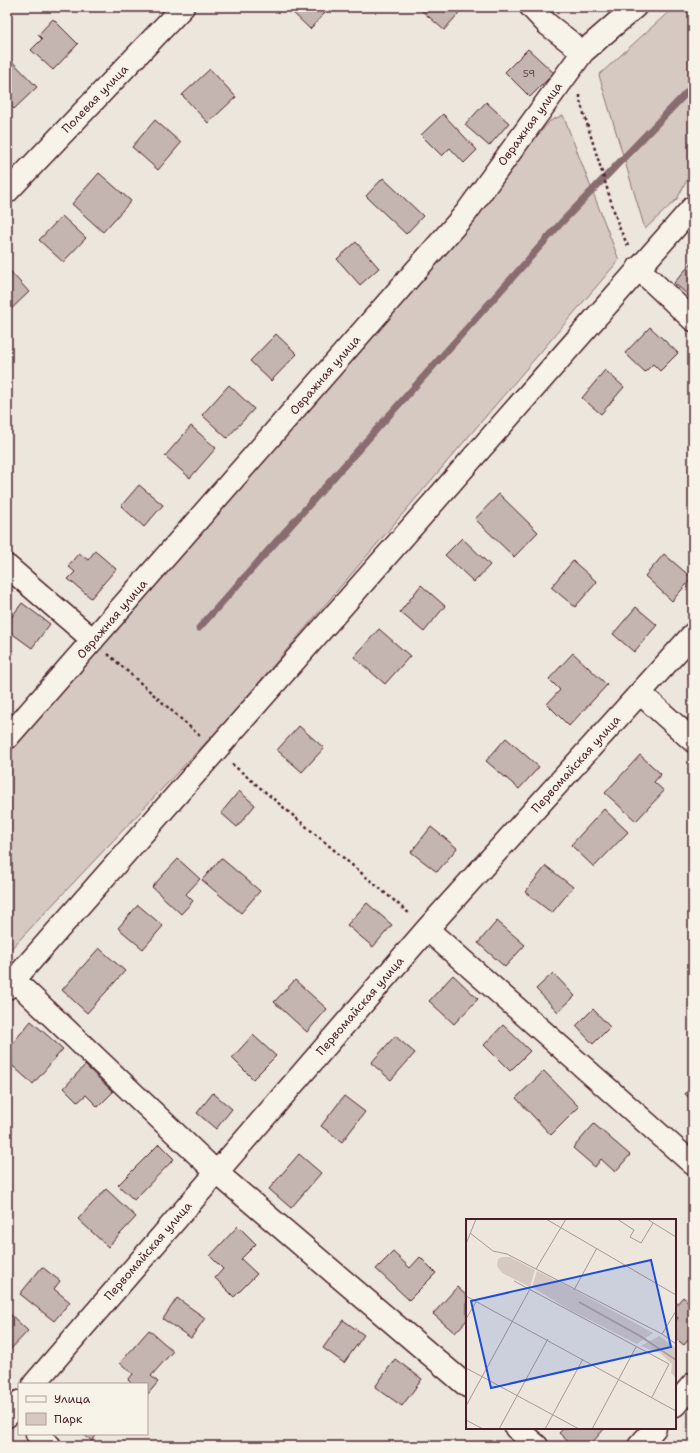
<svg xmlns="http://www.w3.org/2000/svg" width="700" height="1453" font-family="'Shantell Sans',sans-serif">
<rect width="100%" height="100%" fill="#ece6dd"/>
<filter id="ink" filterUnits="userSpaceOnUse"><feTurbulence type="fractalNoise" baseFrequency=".025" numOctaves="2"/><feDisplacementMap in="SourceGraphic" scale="8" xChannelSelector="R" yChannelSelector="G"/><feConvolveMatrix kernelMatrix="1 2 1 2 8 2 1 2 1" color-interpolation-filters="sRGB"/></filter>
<g filter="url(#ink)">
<path fill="#d5c9c2" stroke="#907476" d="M 674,7 L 693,7 L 693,169 L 677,199 L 645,229 L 599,75 Z
M 563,115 L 619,260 L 227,720 L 7,953 L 7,752 L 89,653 L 550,121 Z"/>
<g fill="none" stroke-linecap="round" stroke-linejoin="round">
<path stroke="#896c6f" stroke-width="7" d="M 199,628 L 561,223 L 693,86"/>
</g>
<path fill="#c4b5b0" stroke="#4a1f2b" d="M 287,7 L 319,7 L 325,13 L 310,29 Z
M 423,7 L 464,7 L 444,30 L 421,10 Z
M 53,19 L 78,44 L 53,70 L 31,50 L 42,39 L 38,35 Z
M 528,49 L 554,73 L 530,97 L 505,72 Z
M 7,56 L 37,87 L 14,109 L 7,102 Z
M 210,69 L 236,97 L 208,123 L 182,95 Z
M 486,102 L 509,123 L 489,146 L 465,125 Z
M 443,114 L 477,150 L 464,163 L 450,148 L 442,156 L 421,135 Z
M 155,120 L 181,143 L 158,170 L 132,147 Z
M 99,173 L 131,201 L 103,232 L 72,204 Z
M 383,178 L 423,216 L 406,234 L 366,196 Z
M 62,216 L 86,238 L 63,262 L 39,240 Z
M 356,242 L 379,268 L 360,285 L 337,259 Z
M 693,261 L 693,299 L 674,283 Z
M 10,271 L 29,292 L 7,313 L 7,274 Z
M 650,327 L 678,353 L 660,371 L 653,364 L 645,372 L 625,353 Z
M 276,334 L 297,354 L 271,381 L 250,361 Z
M 605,370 L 624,387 L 601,414 L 582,398 Z
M 229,385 L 254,409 L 227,438 L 202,415 Z
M 191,426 L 216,448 L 190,478 L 165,456 Z
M 139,485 L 163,505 L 144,527 L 121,506 Z
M 499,494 L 538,532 L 514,557 L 475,519 Z
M 462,538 L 490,565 L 474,582 L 445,555 Z
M 95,551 L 116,569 L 91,598 L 68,579 L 75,572 L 68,566 L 79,553 L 88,560 Z
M 664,554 L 692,578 L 672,601 L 645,576 Z
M 573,561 L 597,582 L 575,607 L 551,587 Z
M 421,585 L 445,606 L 424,632 L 400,612 Z
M 22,603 L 50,624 L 32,648 L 7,630 L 7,623 Z
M 636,607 L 657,625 L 634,652 L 613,634 Z
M 379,629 L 410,656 L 385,684 L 354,657 Z
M 573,653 L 607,685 L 569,726 L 547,704 L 560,690 L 549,679 Z
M 693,712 L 693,728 L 685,721 Z
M 299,726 L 324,748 L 302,772 L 277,750 Z
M 506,738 L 539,767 L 519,789 L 486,761 Z
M 640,755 L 661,774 L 654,782 L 664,791 L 636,821 L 605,793 Z
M 239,791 L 255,805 L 237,827 L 221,813 Z
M 604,809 L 628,832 L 594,867 L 571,845 Z
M 431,827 L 457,848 L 437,872 L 411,852 Z
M 221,858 L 260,891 L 241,913 L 202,880 Z
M 178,859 L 200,879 L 186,894 L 193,901 L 181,914 L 152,887 Z
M 546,866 L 573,887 L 552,913 L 525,892 Z
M 367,903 L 392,925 L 373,947 L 347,925 Z
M 138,905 L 163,926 L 143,949 L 118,928 Z
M 497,921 L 525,945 L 505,967 L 478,943 Z
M 99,948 L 125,971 L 87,1013 L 62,990 Z
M 553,973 L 575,996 L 558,1012 L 536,989 Z
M 453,975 L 478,999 L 454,1024 L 429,1001 Z
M 295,980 L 327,1009 L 307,1032 L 274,1002 Z
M 593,1009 L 610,1027 L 593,1044 L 576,1026 Z
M 31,1021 L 63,1049 L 33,1084 L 7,1061 L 7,1050 Z
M 503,1025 L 530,1051 L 510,1071 L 484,1045 Z
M 253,1035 L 276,1056 L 253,1079 L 232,1058 Z
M 395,1036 L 415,1053 L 391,1080 L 371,1063 Z
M 85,1065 L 113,1092 L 98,1107 L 86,1095 L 78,1102 L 64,1088 Z
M 544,1071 L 579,1107 L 551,1135 L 516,1098 Z
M 693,1085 L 693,1101 L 685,1094 Z
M 213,1093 L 232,1109 L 216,1129 L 197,1113 Z
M 344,1096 L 365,1112 L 342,1142 L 321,1126 Z
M 594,1124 L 630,1155 L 615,1172 L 601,1159 L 595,1167 L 573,1148 Z
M 159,1144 L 174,1159 L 134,1200 L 118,1185 Z
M 299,1154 L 321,1173 L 291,1208 L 269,1189 Z
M 106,1189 L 136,1217 L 108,1247 L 78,1219 Z
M 238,1226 L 256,1244 L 241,1259 L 257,1274 L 234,1297 L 215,1278 L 223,1269 L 210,1256 Z
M 393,1252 L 410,1268 L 420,1257 L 436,1273 L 409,1300 L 376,1269 Z
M 42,1267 L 60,1281 L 54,1289 L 70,1302 L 54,1321 L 20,1294 Z
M 457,1287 L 467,1296 L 467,1320 L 455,1333 L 433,1314 Z
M 683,1297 L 693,1306 L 693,1334 L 684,1345 L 675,1338 L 675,1322 L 678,1318 L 675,1315 L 675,1306 Z
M 177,1298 L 205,1318 L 191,1338 L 163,1319 Z
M 7,1311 L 28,1331 L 7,1353 Z
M 343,1320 L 364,1335 L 344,1363 L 323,1348 Z
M 149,1330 L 173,1351 L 151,1376 L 158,1382 L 147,1395 L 147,1384 L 132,1384 L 128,1380 L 133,1374 L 120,1363 Z
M 395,1359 L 422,1379 L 402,1406 L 375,1387 Z
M 564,1428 L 605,1428 L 589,1446 L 573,1446 L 559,1433 Z
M 83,1434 L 97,1434 L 92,1441 Z"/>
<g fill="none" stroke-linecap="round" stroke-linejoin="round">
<g stroke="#4a1f2b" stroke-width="25">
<path id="minor" d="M 531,7 L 547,24 L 583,52
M 7,192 L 183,7
M 638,268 L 693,320
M 7,566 L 93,640
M 640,693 L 693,741
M 7,738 L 466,213 L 583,52 L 635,7
M 427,929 L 693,1164
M 14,980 L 216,1172 L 467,1386
M 7,988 L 693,207
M 34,1384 L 427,929 L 693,634
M 675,1405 L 693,1384
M 7,1416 L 19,1402
M 516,1428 L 537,1446
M 37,1434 L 50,1446
M 639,1446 L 655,1428"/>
</g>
<path stroke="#4a1f2b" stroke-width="2.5" stroke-dasharray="3 3" stroke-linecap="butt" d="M 580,95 L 580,101 L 619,227 L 629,248
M 108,654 L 200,736
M 232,764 L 410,914"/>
<use href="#minor" stroke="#f7f3e8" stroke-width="22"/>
</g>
</g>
<g text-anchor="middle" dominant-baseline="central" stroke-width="3.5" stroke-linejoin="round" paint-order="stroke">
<g font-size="10" fill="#68444c">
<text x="529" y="73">59</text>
</g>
<g font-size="12" fill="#4a1f2b" stroke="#f7f3e8">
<text transform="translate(95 99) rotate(-46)">Полевая улица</text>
<text transform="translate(530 124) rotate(-54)">Овражная улица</text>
<text transform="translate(325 375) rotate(-49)">Овражная улица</text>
<text transform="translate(112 619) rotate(-49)">Овражная улица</text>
<text transform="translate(576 764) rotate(-48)">Первомайская улица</text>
<text transform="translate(360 1006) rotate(-49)">Первомайская улица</text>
<text transform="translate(148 1251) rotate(-49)">Первомайская улица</text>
</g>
</g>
<g transform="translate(466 1219)">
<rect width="210" height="210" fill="#ece6dd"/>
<path d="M 36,38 L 44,38 L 69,51 L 64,68 L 36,54 L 31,47 L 32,40 ZM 71,52 L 107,70 L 187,114 L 171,125 L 102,90 L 66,68 ZM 193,117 L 210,129 L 210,159 L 205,154 L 206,145 L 194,134 L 175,127 Z" fill="#d5c9c2"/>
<path fill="none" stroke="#b39f9d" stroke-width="2" d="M 113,83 L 174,117 L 210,141"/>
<path fill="none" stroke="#ab9696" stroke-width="1" d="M 80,0 L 210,76M 151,0 L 168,11 L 164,18 L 175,24 L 187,4M 181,0 L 210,18M 4,14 L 27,32 L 41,35 L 70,50 L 196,115 L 210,125M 0,25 L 10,0M 70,50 L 100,0M 48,62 L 203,145 L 186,178M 108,71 L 131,29M 0,77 L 210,192M 0,100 L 10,83M 196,115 L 210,92M 0,149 L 113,210M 0,187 L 64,70M 0,201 L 17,210M 33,210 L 82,120M 79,210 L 117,140M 126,210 L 170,128"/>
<path fill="#1d4ed8" fill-opacity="0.15" stroke="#1d4ed8" stroke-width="2" d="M 185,41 L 205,128 L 25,169 L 5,82 Z"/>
<rect width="210" height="210" fill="none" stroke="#4a1f2b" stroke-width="2"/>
</g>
<rect width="700" height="1453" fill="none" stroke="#f7f3e8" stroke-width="24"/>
<rect x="12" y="12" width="676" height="1429" fill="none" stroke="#4a1f2b" stroke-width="1.5" filter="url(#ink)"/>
<rect x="18" y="1383" width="130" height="52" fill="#f7f3e8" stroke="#b29e9c"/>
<rect x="26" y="1396" width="20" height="6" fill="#f7f3e8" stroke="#b29e9c"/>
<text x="54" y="1403" font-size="12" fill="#4a1f2b">Улица</text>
<rect x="26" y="1413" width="20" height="12" fill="#d5c9c2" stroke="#b29e9c"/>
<text x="54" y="1423" font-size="12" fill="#4a1f2b">Парк</text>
</svg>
